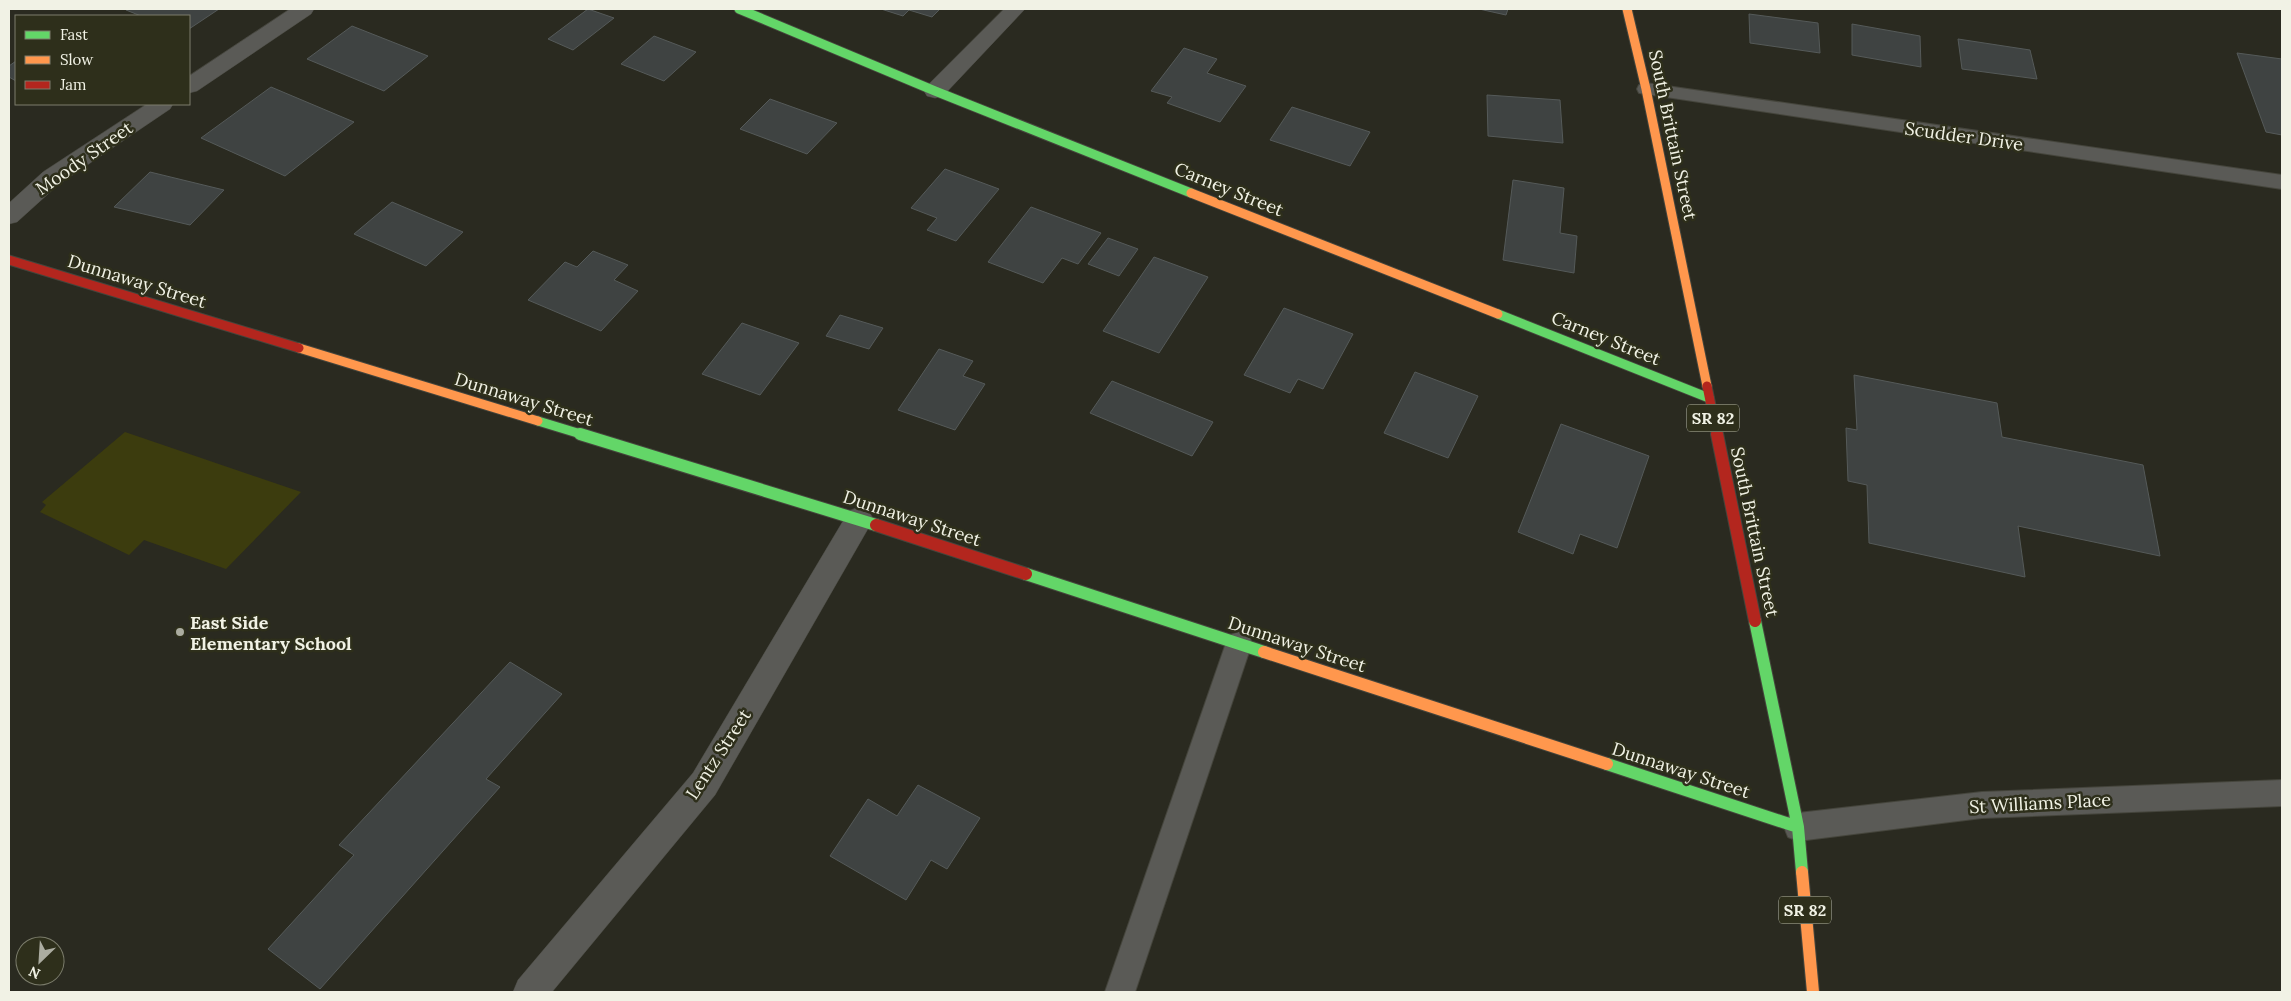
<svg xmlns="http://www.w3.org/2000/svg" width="2291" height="1001" font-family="Lora,serif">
<rect width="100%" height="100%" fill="#2a2a20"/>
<path fill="#3c3c0e" d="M 125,432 L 301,492 L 226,569 L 144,540 L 129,555 L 40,512 L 46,505 L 42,502 Z"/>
<path fill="#3f4342" stroke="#555a59" d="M 127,9 L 219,9 L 189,29 L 189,16 L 141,16 L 126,10 Z
M 588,9 L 614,18 L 573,50 L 548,39 Z
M 881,9 L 940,9 L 932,17 L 909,10 L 903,16 Z
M 1479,9 L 1508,9 L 1506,15 Z
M 1749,14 L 1818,23 L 1820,53 L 1750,43 Z
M 1852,24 L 1920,36 L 1921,67 L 1852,55 Z
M 352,26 L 428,56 L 384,91 L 307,59 Z
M 654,36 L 696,52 L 664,81 L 621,64 Z
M 1958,39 L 2030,50 L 2037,79 L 1962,69 Z
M 1184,48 L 1217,59 L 1207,73 L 1246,86 L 1220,122 L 1167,103 L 1172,97 L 1151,91 Z
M 2237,53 L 2282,59 L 2282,135 L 2266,132 Z
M 16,61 L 16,81 L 9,77 L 9,66 Z
M 271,87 L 354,122 L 285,176 L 201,138 Z
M 1487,95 L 1560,100 L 1563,143 L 1488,136 Z
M 770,99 L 837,123 L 807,154 L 740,129 Z
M 1292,107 L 1370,132 L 1350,166 L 1270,140 Z
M 945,169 L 999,189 L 956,241 L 927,230 L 937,218 L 911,208 Z
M 150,172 L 224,190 L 190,225 L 114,207 Z
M 1513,180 L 1564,188 L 1560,233 L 1577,236 L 1574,273 L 1503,260 Z
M 392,202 L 463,232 L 426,266 L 354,234 Z
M 1031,207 L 1101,233 L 1078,264 L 1062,258 L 1043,283 L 988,262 Z
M 1108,238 L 1138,249 L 1119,276 L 1088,264 Z
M 593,251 L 628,265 L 614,280 L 638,291 L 601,331 L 528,300 L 565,262 L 577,267 Z
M 1154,257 L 1208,277 L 1159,353 L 1103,331 Z
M 1284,308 L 1353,334 L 1323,389 L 1298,379 L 1290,393 L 1244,375 Z
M 840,315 L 883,328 L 869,349 L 826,336 Z
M 742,323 L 799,343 L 760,395 L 702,374 Z
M 939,349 L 973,361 L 963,376 L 985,384 L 955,430 L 898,410 Z
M 1415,372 L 1478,396 L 1448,458 L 1384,433 Z
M 1854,375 L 1997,403 L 2002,437 L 2143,465 L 2160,556 L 2018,526 L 2025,577 L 1869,543 L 1867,485 L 1848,481 L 1846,428 L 1857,430 Z
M 1112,381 L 1213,422 L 1192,456 L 1090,413 Z
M 1561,424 L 1649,456 L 1617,548 L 1580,534 L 1573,554 L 1518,532 Z
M 510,662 L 562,694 L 486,779 L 500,787 L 320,989 L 268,949 L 354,855 L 339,845 Z
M 918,785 L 980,818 L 947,869 L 931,860 L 906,900 L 830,856 L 868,799 L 897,816 Z"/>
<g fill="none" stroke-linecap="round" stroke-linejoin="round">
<g stroke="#45453c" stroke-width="2">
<path id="lane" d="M 1646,83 L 2282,175 L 2282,189 L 1639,93 L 1637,89 L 1639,85 Z
M 1239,632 L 1248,635 L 1252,643 L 1135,992 L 1105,992 L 1226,643 L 1230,635 Z
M 2282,780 L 2282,806 L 1982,818 L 1798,841 L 1788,837 L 1784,827 L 1788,817 L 1798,813 L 1982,792 Z"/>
</g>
<g stroke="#45453c" stroke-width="1">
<path id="street" d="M 290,9 L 314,9 L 311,14 L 197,91 L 189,93 L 189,76 Z
M 1004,9 L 1025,9 L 943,96 L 935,98 L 927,96 L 924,91 L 927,86 Z
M 147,104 L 173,104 L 170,109 L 59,184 L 17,222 L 9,224 L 9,203 L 43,172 Z
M 859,507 L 869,511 L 873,519 L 869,527 L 715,795 L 552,992 L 513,992 L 518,980 L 693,773 L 849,511 Z"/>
</g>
<g stroke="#45453c" stroke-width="11">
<path id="fast-far1" d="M 739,9 L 935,91 L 1191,193
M 1498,314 L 1709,398
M 538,421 L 584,435"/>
</g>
<g stroke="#45453c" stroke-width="14">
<path id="fast" d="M 580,434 L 876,525
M 1026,574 L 1264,652
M 1755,621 L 1798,827 L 1802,872
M 1607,764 L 1798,827"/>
</g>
<g stroke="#45453c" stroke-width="11">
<path id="slow-far1" d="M 1627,9 L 1646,89 L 1707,386
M 1191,193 L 1498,314
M 299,348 L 538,421"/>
</g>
<g stroke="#45453c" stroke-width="14">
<path id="slow" d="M 1264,652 L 1607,764
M 1802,872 L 1813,992"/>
</g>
<g stroke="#45453c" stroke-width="11">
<path id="jam-far1" d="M 9,260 L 299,348
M 1707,386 L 1717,435"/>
</g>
<g stroke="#45453c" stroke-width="14">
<path id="jam" d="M 1717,434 L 1755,621
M 876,525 L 1026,574"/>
</g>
<use href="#lane" fill="#5a5a56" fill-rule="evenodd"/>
<use href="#street" fill="#5a5a56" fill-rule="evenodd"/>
<use href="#fast-far1" stroke="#63d668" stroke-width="9"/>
<use href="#fast" stroke="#63d668" stroke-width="12"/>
<use href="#slow-far1" stroke="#ff974d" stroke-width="9"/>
<use href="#slow" stroke="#ff974d" stroke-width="12"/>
<use href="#jam-far1" stroke="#b3261e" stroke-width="9"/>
<use href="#jam" stroke="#b3261e" stroke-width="12"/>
</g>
<circle fill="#abaca0" stroke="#2e2f1b" stroke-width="2" cx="180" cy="632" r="5"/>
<g text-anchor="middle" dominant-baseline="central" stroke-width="5" stroke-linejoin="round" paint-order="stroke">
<g fill="#2e2f1b" stroke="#b6b8a8" stroke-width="1">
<rect x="1687" y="404.5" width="52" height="27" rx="4"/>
<rect x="1779" y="896.5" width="52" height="27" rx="4"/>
</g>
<g font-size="16" font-weight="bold" fill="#f1f2e5">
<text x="1713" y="418">SR 82</text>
<text x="1805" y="910">SR 82</text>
</g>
<g font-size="18" fill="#f1f2e5" stroke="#2e2f1b">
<text transform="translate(1673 135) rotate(78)">South Brittain Street</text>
<text transform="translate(1964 136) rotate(8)">Scudder Drive</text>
<text transform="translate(84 158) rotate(-35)">Moody Street</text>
<text transform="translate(1229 189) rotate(22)">Carney Street</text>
<text transform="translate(137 281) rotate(17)">Dunnaway Street</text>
<text transform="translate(1606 338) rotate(22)">Carney Street</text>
<text transform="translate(524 399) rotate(17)">Dunnaway Street</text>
<text transform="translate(912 518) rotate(18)">Dunnaway Street</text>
<text transform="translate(1755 532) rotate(78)">South Brittain Street</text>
<text transform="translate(1297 644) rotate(18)">Dunnaway Street</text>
<text transform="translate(718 754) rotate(-57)">Lentz Street</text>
<text transform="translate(1681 770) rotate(18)">Dunnaway Street</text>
<text transform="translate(2040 803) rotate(-3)">St Williams Place</text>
</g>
<g font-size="18" font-weight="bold" fill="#f1f2e5" stroke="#2e2f1b" text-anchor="start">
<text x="190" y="622">East Side<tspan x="190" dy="21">Elementary School</tspan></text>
</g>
</g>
<rect width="2291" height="1001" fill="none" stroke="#f1f2e5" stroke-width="20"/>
<rect x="15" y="15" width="175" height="90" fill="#2e2f1b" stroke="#7c7d6c"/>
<rect x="25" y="31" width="25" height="8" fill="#63d668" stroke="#7c7d6c"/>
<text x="60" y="40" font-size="15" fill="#f1f2e5">Fast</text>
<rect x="25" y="56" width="25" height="8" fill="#ff974d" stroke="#7c7d6c"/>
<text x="60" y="65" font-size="15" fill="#f1f2e5">Slow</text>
<rect x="25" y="81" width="25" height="8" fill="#b3261e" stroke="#7c7d6c"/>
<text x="60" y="90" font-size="15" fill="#f1f2e5">Jam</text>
<g transform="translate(40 961) rotate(205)"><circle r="24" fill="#2e2f1b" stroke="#7c7d6c"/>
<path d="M0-4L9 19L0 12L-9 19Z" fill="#abaca0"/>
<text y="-8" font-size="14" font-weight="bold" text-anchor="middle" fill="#f1f2e5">N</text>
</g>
</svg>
